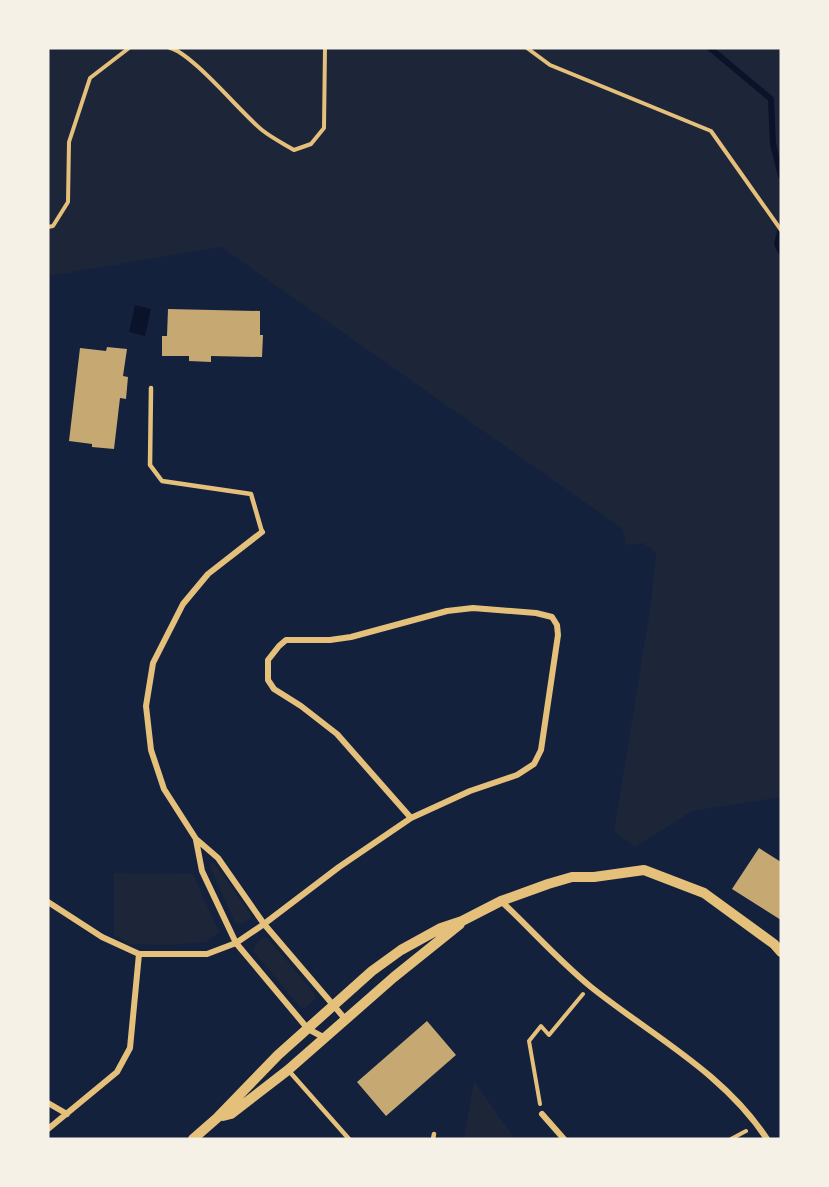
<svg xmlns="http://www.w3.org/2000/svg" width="829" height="1187" font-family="'Fira Sans Condensed',sans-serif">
<rect width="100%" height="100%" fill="#14213d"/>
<path fill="#1d2539" d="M 48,48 L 781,48 L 781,797 L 692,811 L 635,847 L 614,831 L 650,610 L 656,552 L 643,543 L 626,545 L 623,529 L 221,247 L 48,276 Z
M 211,863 L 214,863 L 251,915 L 250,919 L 240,924 L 235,923 L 210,866 Z
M 114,873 L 193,874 L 219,932 L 206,942 L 171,945 L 130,944 L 114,935 Z
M 262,938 L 267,938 L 315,994 L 315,999 L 305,1008 L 300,1007 L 254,952 L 254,947 Z
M 474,1081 L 514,1138 L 514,1139 L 464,1139 Z"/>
<path fill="#0b132b" d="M 135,305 L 151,309 L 145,336 L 129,332 Z"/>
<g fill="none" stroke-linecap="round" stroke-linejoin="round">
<path stroke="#0b132b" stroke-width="6" d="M 710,48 L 771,99 L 773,144 L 781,176
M 781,228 L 777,244 L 781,252"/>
</g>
<path fill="#c6a872" d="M 168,309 L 260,311 L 260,335 L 263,335 L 262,357 L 211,356 L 211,362 L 189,361 L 189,356 L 162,356 L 162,336 L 167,336 Z
M 107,347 L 127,349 L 123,376 L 128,377 L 126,399 L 120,398 L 114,449 L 92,447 L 92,444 L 69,441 L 80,348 L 106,351 Z
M 759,848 L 781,862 L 781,920 L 732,889 Z
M 427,1021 L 456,1055 L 386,1116 L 357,1082 Z"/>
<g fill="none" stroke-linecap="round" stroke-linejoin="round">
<path stroke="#e5c07b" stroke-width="4" d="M 170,48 C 192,53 241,113 262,130 C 272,138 284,144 294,150 L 311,144 L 324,128 L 325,48
M 527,48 L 550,65 L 711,131 L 781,230
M 48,227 L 53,226 L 68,202 L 69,142 L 90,78 L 129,48
M 540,1104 L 529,1041 L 541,1026 L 549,1035 L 583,994
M 731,1139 L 746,1131"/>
<path stroke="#e5c07b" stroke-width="4.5" d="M 151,388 L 150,465 L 162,481 L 251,494 L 262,532
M 289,1071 L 349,1139
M 433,1139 L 434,1134"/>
<path stroke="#e5c07b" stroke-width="6" d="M 262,532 L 208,574 L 183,604 L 153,663 L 146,706 L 151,750 L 164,789 L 196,839 L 218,858 L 264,924 L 346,1020
M 473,608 L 536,613 L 552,617 L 557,625 L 558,635 L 541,750 L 534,764 L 517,775 L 470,791 L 411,818 L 337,734 L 301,706 L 274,689 L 268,680 L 268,660 L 279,646 L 286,640 L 330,640 L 351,637 L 447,611 Z
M 196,840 L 202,871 L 236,943 L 308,1029 L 325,1038
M 501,901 C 531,929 559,961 591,987 C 651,1035 724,1073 767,1139
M 48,902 L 102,937 L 139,954 L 207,954 L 236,943 L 264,924 L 339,867 L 411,818
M 48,1103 L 67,1114
M 542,1114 L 564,1139
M 48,1129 L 117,1072 L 130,1048 L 139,954"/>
<path stroke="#e5c07b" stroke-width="10" d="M 223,1116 L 231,1114 L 288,1070 L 394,977 L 460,924
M 193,1139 L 217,1118 L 278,1055 L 372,971 L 401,950 L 441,928 L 462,921 L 501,901 L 548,884 L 572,877 L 594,877 L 644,870 L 704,893 L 774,944 L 781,952"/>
</g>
<rect width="829" height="1187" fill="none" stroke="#f6f1e7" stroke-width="99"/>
</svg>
